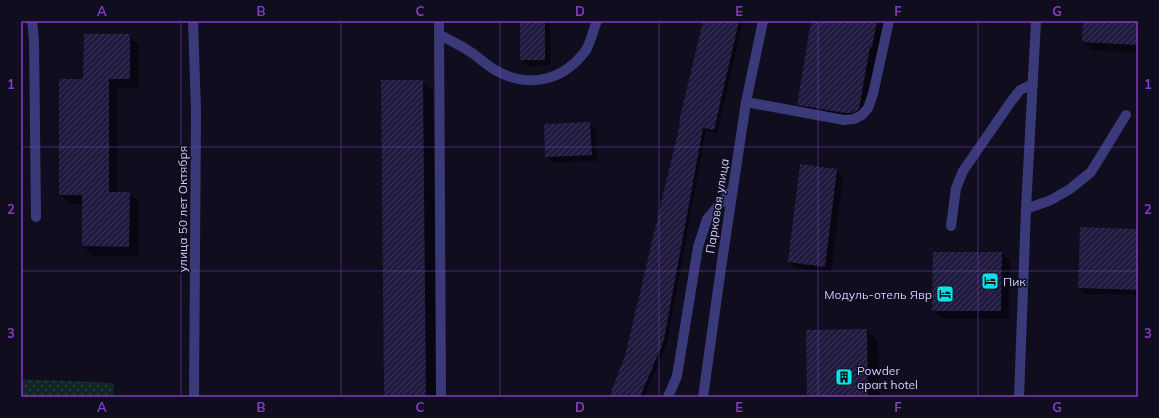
<svg xmlns="http://www.w3.org/2000/svg" width="1159" height="418" font-family="Mulish,sans-serif">
<defs>
<pattern id="park-dots" width="8" height="8" patternUnits="userSpaceOnUse"><rect width="8" height="8" fill="#102725"/><path d="M2 2h.1M6 6h.1" fill="none" stroke="#324546" stroke-width="1.8" stroke-linecap="round"/></pattern>
<pattern id="building-hatch" width="6" height="6" patternUnits="userSpaceOnUse"><rect width="6" height="6" fill="#1f1a3e"/><path d="M-1 1l2-2M0 6l6-6M5 7l2-2" fill="none" stroke="#3e3a5b"/></pattern>
</defs>
<rect width="100%" height="100%" fill="#0f0d1e"/>
<path fill="url(#park-dots)" d="M 21,379 L 114,383 L 113,397 L 21,397 Z"/>
<path fill="#0007" d="M 521,21 L 550,21 L 551,65 L 527,66 L 521,59 Z
M 704,21 L 743,21 L 717,133 L 706,130 L 667,343 L 644,397 L 610,397 L 626,356 Z
M 812,21 L 886,21 L 866,118 L 861,121 L 806,113 L 798,104 Z
M 1084,21 L 1138,21 L 1138,53 L 1091,50 L 1083,42 Z
M 129,35 L 139,45 L 139,88 L 118,88 L 118,193 L 129,193 L 139,203 L 139,256 L 93,256 L 83,246 L 83,204 L 70,204 L 60,194 L 84,80 Z
M 422,81 L 433,92 L 437,397 L 385,397 Z
M 590,124 L 596,130 L 597,161 L 552,162 L 546,156 Z
M 837,170 L 843,176 L 831,272 L 796,268 L 789,262 Z
M 1138,230 L 1138,295 L 1085,294 L 1079,288 Z
M 1002,253 L 1010,261 L 1009,319 L 942,319 L 933,310 Z
M 867,330 L 878,341 L 879,397 L 808,397 L 807,331 Z"/>
<path fill="url(#building-hatch)" d="M 520,21 L 545,21 L 545,60 L 520,60 Z
M 703,21 L 739,21 L 714,130 L 703,128 L 664,340 L 640,397 L 609,397 L 625,356 L 680,123 L 679,122 Z
M 811,21 L 877,21 L 872,47 L 870,47 L 859,109 L 852,113 L 844,113 L 797,105 Z
M 1083,21 L 1138,21 L 1138,45 L 1082,42 Z
M 84,34 L 130,34 L 130,79 L 109,79 L 109,192 L 130,192 L 129,247 L 82,246 L 82,195 L 59,195 L 59,79 L 83,79 Z
M 381,80 L 423,80 L 426,397 L 384,397 Z
M 590,122 L 592,155 L 545,157 L 544,124 Z
M 800,164 L 837,169 L 825,267 L 788,262 Z
M 1080,227 L 1138,229 L 1138,290 L 1078,288 Z
M 933,252 L 1002,252 L 1001,311 L 932,311 Z
M 867,329 L 868,397 L 807,397 L 806,330 Z"/>
<g fill="none" stroke-linecap="round" stroke-linejoin="round">
<path stroke="#3a3a7b" stroke-width="10" d="M 32,21 L 34,40 L 36,217
M 439,21 L 441,397
M 439,34 C 449,40 460,45 469,51 C 479,57 488,67 499,72 C 532,89 565,79 586,50 C 591,42 593,30 597,21
M 746,102 L 844,120 L 854,119 L 862,115 L 868,108 L 873,94 L 889,21
M 1026,209 L 1051,200 L 1070,189 L 1091,172 L 1126,115
M 951,226 L 956,188 L 963,171 L 1010,103 L 1020,90 L 1033,84
M 668,397 L 677,376 L 698,247 L 707,219 L 733,189
M 1019,397 L 1026,209 L 1036,21"/>
<path stroke="#3a3a7b" stroke-width="10" d="M 193,21 L 196,111 L 194,397
M 703,397 L 721,268 L 746,102 L 763,21"/>
</g>
<path fill="none" stroke="#833cc5" stroke-width="1" stroke-opacity="0.55" d="M 181,21 L 181,397M 341,21 L 341,397M 500,21 L 500,397M 659,21 L 659,397M 818,21 L 818,397M 978,21 L 978,397M 21,147 L 1138,147M 21,271 L 1138,271"/>
<defs>
<g id="hotel-square" transform="scale(0.9)"><rect x="-9" y="-9" width="18" height="18" rx="4" fill="#0ae0eb" stroke="#0f0d1e"/><path d="M-6-4.5h1.5V1H6V5H4.5V3h-9V5H-6ZM-4 0a1.8 1.8 0 1 1 3.6 0ZM.5 0V-2.5h3Q6-2.5 6 0Z" fill="#111"/></g>
<g id="building-square" transform="scale(0.9)"><rect x="-9" y="-9" width="18" height="18" rx="4" fill="#0ae0eb" stroke="#0f0d1e"/><path d="M-4-6H4V6H1V3H-1V6H-4ZM-2.5-4.3h1.7v1.8h-1.7ZM.8-4.3h1.7v1.8H.8ZM-2.5-1h1.7V.8h-1.7ZM.8-1h1.7V.8H.8Z" fill="#111"/></g>
</defs>
<g fill-rule="evenodd">
<use href="#hotel-square" x="990" y="281"/>
<use href="#hotel-square" x="945" y="294"/>
<use href="#building-square" x="844" y="377"/>
</g>
<g text-anchor="middle" dominant-baseline="central" stroke-width="3" stroke-linejoin="round" paint-order="stroke">
<g font-size="12" fill="#cfccfd" stroke="#0f0d1e">
<text transform="translate(717 206) rotate(-81)">Парковая улица</text>
<text transform="translate(182 209) rotate(-90)">улица 50 лет Октября</text>
</g>
<g font-size="12" fill="#cfccfd" stroke="#0f0d1e" text-anchor="start">
<text x="1003" y="281">Пик</text>
<text x="932" y="294" text-anchor="end">Модуль-отель Явр</text>
<text x="857" y="370">Powder<tspan x="857" dy="14">apart hotel</tspan></text>
</g>
</g>
<rect width="1159" height="418" fill="none" stroke="#0f0d1e" stroke-width="44"/>
<rect x="22" y="22" width="1115" height="374" fill="none" stroke="#833cc5" stroke-width="1.5"/>
<g font-size="13" text-anchor="middle" font-weight="bold" fill="#833cc5">
<text x="102" y="16">A</text>
<text x="261" y="16">B</text>
<text x="420" y="16">C</text>
<text x="580" y="16">D</text>
<text x="739" y="16">E</text>
<text x="898" y="16">F</text>
<text x="1057" y="16">G</text>
<text x="11" y="89">1</text>
<text x="1148" y="89">1</text>
<text x="11" y="214">2</text>
<text x="1148" y="214">2</text>
<text x="11" y="338">3</text>
<text x="1148" y="338">3</text>
<text x="102" y="412">A</text>
<text x="261" y="412">B</text>
<text x="420" y="412">C</text>
<text x="580" y="412">D</text>
<text x="739" y="412">E</text>
<text x="898" y="412">F</text>
<text x="1057" y="412">G</text>
</g>
</svg>
